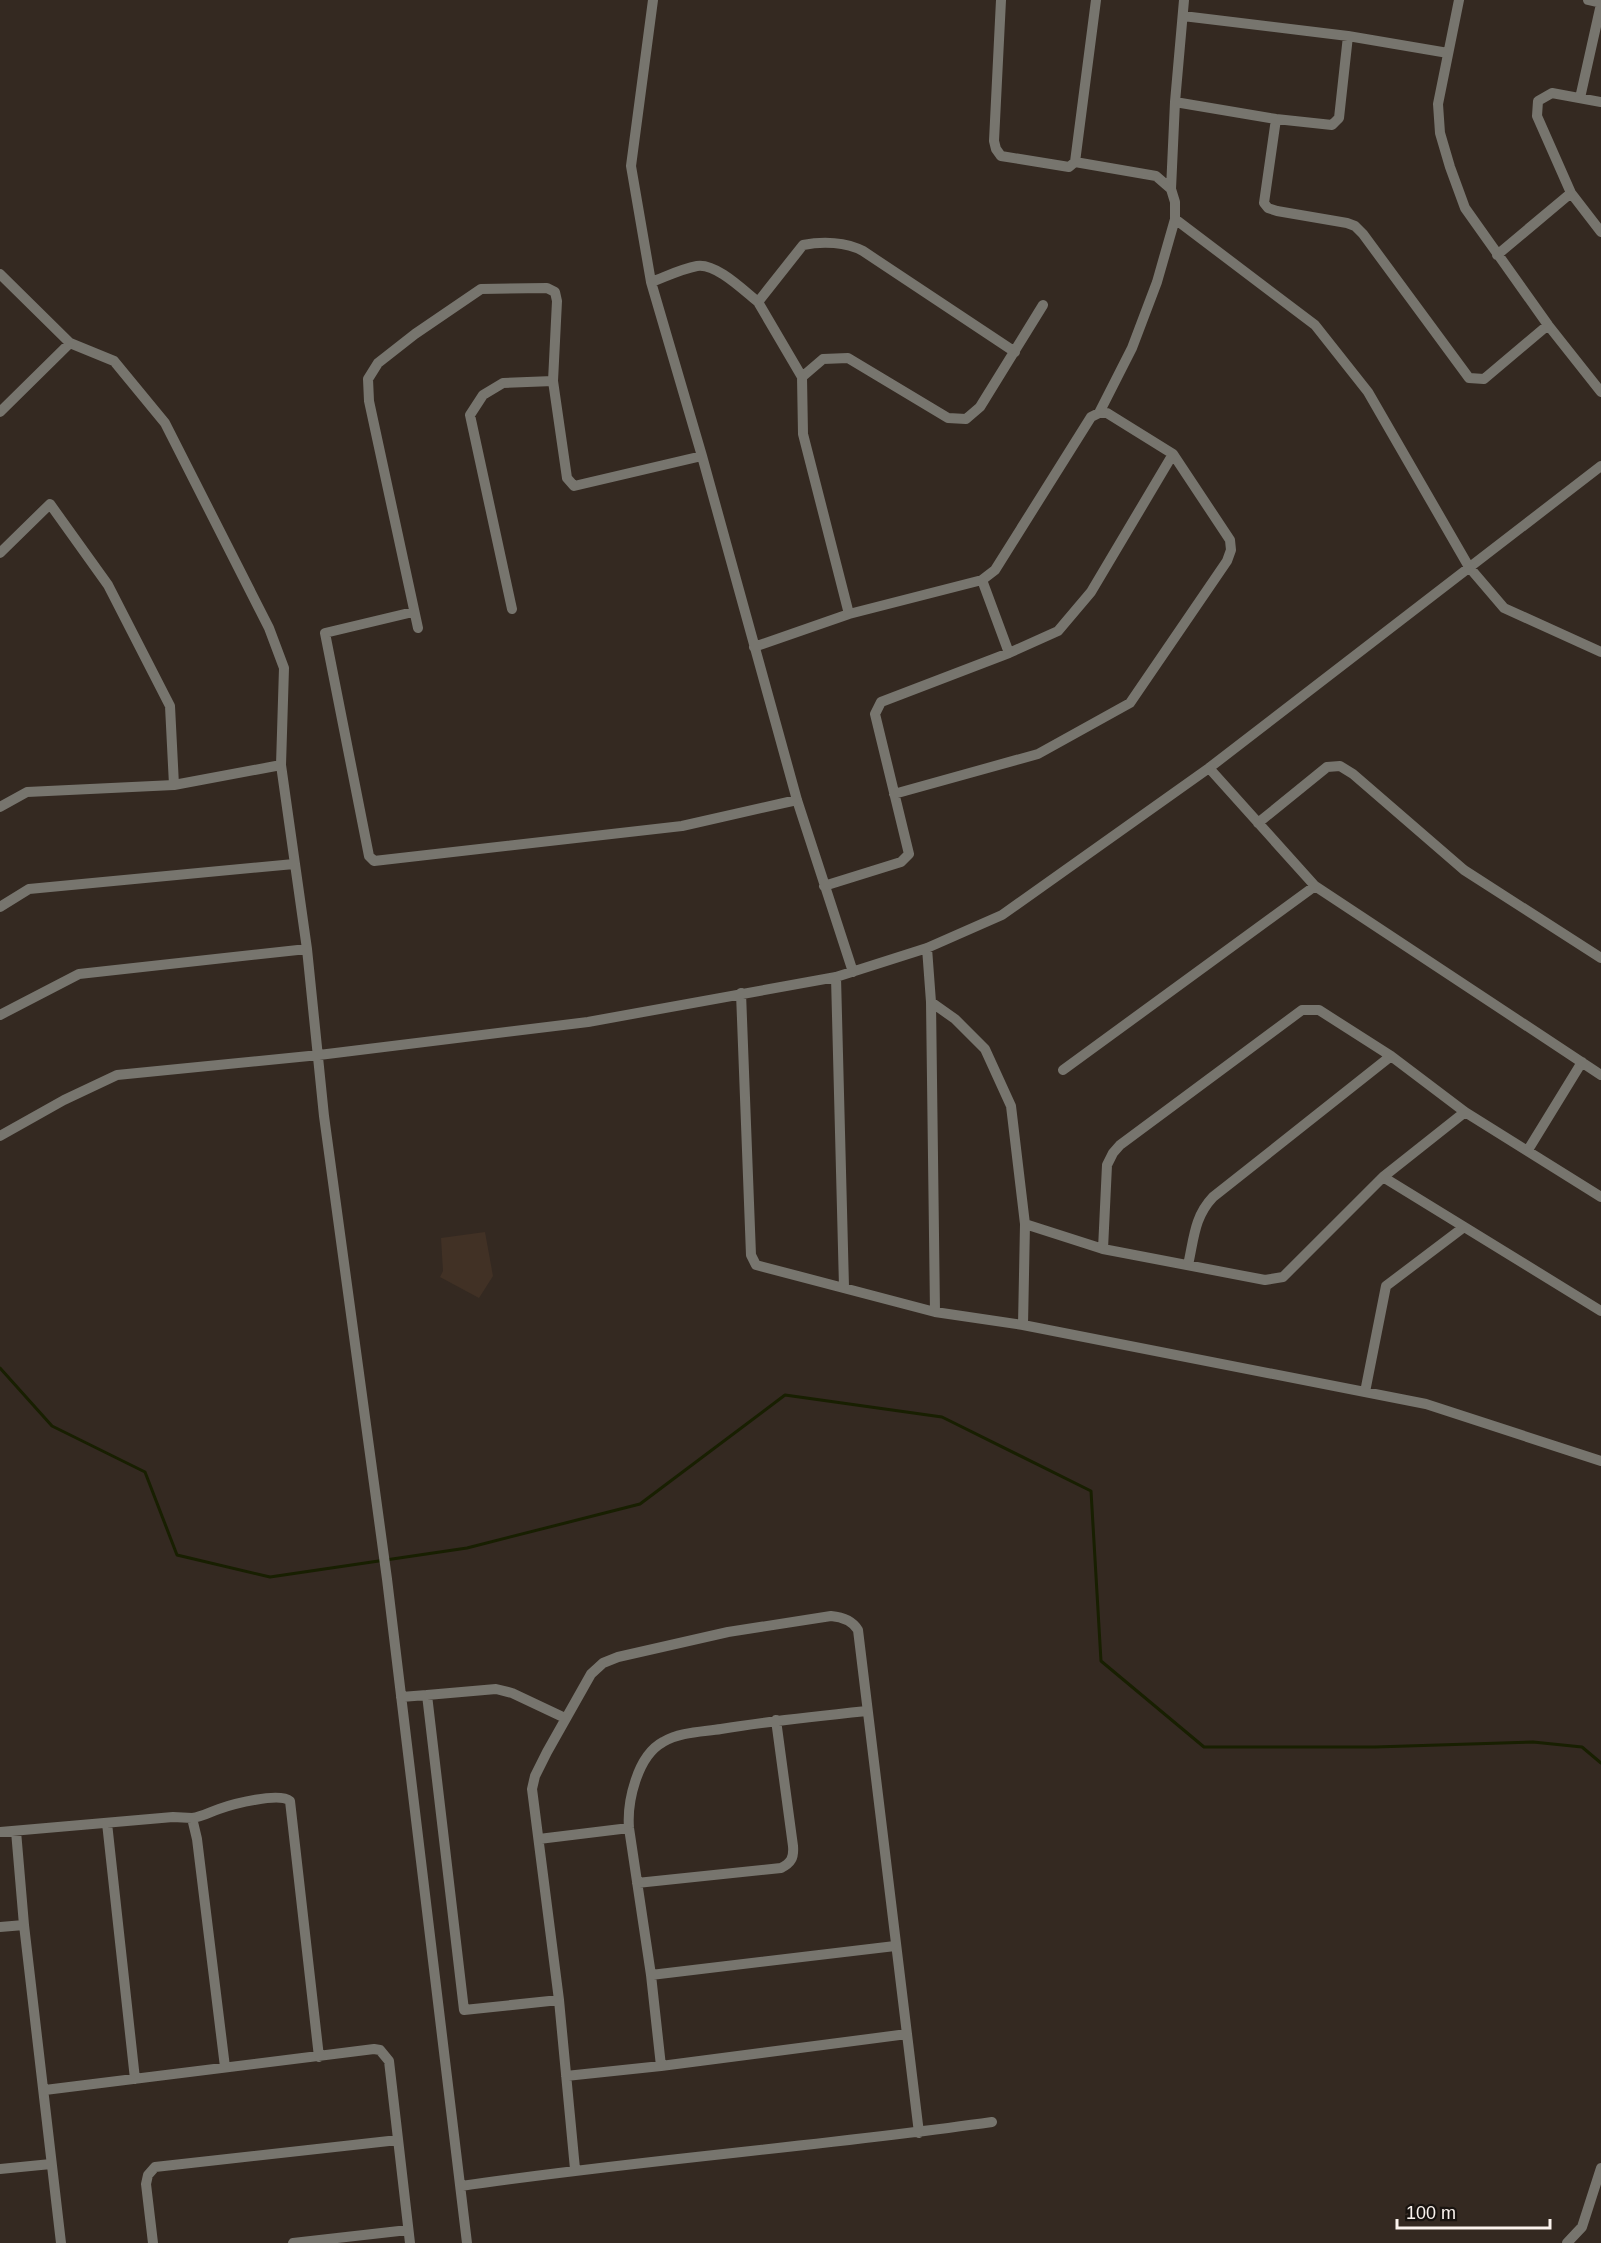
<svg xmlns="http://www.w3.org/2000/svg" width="1601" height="2243" font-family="Arial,sans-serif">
<rect width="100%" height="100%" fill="#342921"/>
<path fill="#413125" d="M 485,1232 L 493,1276 L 479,1298 L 440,1277 L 443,1271 L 441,1238 Z"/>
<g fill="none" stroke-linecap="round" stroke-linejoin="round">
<path stroke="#181f01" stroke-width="3" d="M 0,1368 L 52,1426 L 145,1472 L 177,1555 L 270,1577 L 467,1548 L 640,1504 L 785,1395 L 942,1417 L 1091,1491 L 1101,1661 L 1204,1747 L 1375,1747 L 1533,1742 L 1582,1747 L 1601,1763"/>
<path stroke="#77756e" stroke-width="10" d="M 653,0 L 631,166 L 651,282 L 702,456 L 797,800 L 853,972
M 1001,0 L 994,141 L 996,149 L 1001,156 L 1069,167 L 1075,162 L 1096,0
M 1459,0 L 1438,104 L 1440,133 L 1450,167 L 1465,208 L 1548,325 L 1601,392
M 1588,0 L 1601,3
M 1183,16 L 1348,36 L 1448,53
M 1580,98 L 1601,4
M 1175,102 L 1276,119 L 1332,125 L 1339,118 L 1348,36
M 1601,102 L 1552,93 L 1538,101 L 1537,116 L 1571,193 L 1601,232
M 1276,119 L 1264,203 L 1268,208 L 1277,211 L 1347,223 L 1355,226 L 1363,234 L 1469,378 L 1484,379 L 1548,325
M 1075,162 L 1156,176 L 1171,189
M 1175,219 L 1315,325 L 1368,392 L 1469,567 L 1504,608 L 1601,652
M 1497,255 L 1571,193
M 0,274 L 70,343 L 114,361 L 165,423 L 269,628 L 284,668 L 281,765 L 307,949 L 324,1116 L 387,1579 L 467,2243
M 651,282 C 665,277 681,269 697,266 C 716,263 743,290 758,302 L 803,245 C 823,241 846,242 863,251 L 1015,352
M 758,302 L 802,377 L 803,434 L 849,614
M 802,377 L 823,359 L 848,358 L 948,418 L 966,419 L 980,407 L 1043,305
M 0,412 L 70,343
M 1099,413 L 1132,348 L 1157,282 L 1175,219 L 1175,202 L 1171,189 L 1175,102 L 1184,0
M 0,553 L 50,504 L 108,585 L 170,706 L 174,785
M 512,609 L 470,415 L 483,395 L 503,383 L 553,381
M 413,612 L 325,633 L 369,856 L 374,861 L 682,826 L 797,800
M 418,628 L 369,401 L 368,379 L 378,363 L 415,334 L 481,289 L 547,288 L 555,292 L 557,301 L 553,381 L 567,478 L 574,486 L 702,456
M 754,647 L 849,614 L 982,580 L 995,570 L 1091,417 L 1099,413 L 1107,413 L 1173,454 L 1230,540 L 1231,550 L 1227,561 L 1130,703 L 1038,754 L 894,794
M 1009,653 L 1058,631 L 1091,592 L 1173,454
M 1209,768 L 1315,886 L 1601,1075
M 0,807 L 27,792 L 174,785 L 281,765
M 1258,823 L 1327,767 L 1340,766 L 1353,774 L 1464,870 L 1601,958
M 824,886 L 901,862 L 909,854 L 875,714 L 881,702 L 1009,653 L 982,580
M 0,907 L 29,889 L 294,864
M 927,948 L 931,1002 L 935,1312
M 836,977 L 844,1287
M 741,993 L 751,1255 L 756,1265 L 935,1312 L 1023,1325 L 1426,1404 L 1601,1461
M 931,1002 L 955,1019 L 985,1049 L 1011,1106 L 1025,1224 L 1023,1325
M 0,1015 L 79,974 L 307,949
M 1063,1070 L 1315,886
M 0,1136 L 64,1100 L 117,1075 L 319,1055 L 588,1022 L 836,977 L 927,948 L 1002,915 L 1209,768 L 1601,466
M 1528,1150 L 1582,1062
M 1383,1177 L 1465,1112
M 1601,1197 L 1465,1112 L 1391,1056 L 1319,1010 L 1302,1010 L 1120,1145 L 1113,1153 L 1107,1165 L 1103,1249 L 1265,1280 L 1283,1277 L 1383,1177 L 1601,1311
M 1025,1224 L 1103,1249
M 1188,1265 C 1194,1239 1194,1217 1213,1197 L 1391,1056
M 1365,1392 L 1386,1286 L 1464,1227
M 401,1697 L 427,1695
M 867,1711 C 818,1716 769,1721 721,1729 C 701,1732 680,1732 663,1742 C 637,1756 627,1802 629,1828 L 651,1975 L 661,2066 L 907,2034
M 192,1818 C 202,1817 210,1812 219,1809 C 233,1804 279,1792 290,1801 L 319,2057
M 107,1823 L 135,2079
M 16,1831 L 24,1925 L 61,2243
M 0,1832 L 173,1817 L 192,1818 L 197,1839 L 225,2067
M 539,1839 L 629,1828
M 637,1883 L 781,1868 C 791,1863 794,1858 793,1846 L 776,1720
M 0,1927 L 24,1925
M 651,1975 L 895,1946
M 559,2000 L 464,2010 L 427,1695 L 496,1689 L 512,1693 L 565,1718
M 566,2076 L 661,2066
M 45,2090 L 374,2049 L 380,2050 L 389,2061 L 410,2243
M 0,2169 L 51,2164
M 575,2169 L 559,2000 L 532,1789 L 535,1776 L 547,1752 L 591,1674 L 603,1663 L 618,1657 L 728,1632 L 831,1616 C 842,1617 852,1620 858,1630 L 919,2133
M 461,2186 C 638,2160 815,2147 992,2122
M 153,2243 L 146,2184 L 148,2175 L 155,2167 L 398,2140
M 293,2243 L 408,2230
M 1567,2243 L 1582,2227 L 1601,2168"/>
</g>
<path d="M1397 2219v9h153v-9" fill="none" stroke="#fbf3ee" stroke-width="3"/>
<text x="1406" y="2219" font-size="18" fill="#fbf3ee" stroke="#18130f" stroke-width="4.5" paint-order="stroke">100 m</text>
</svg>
